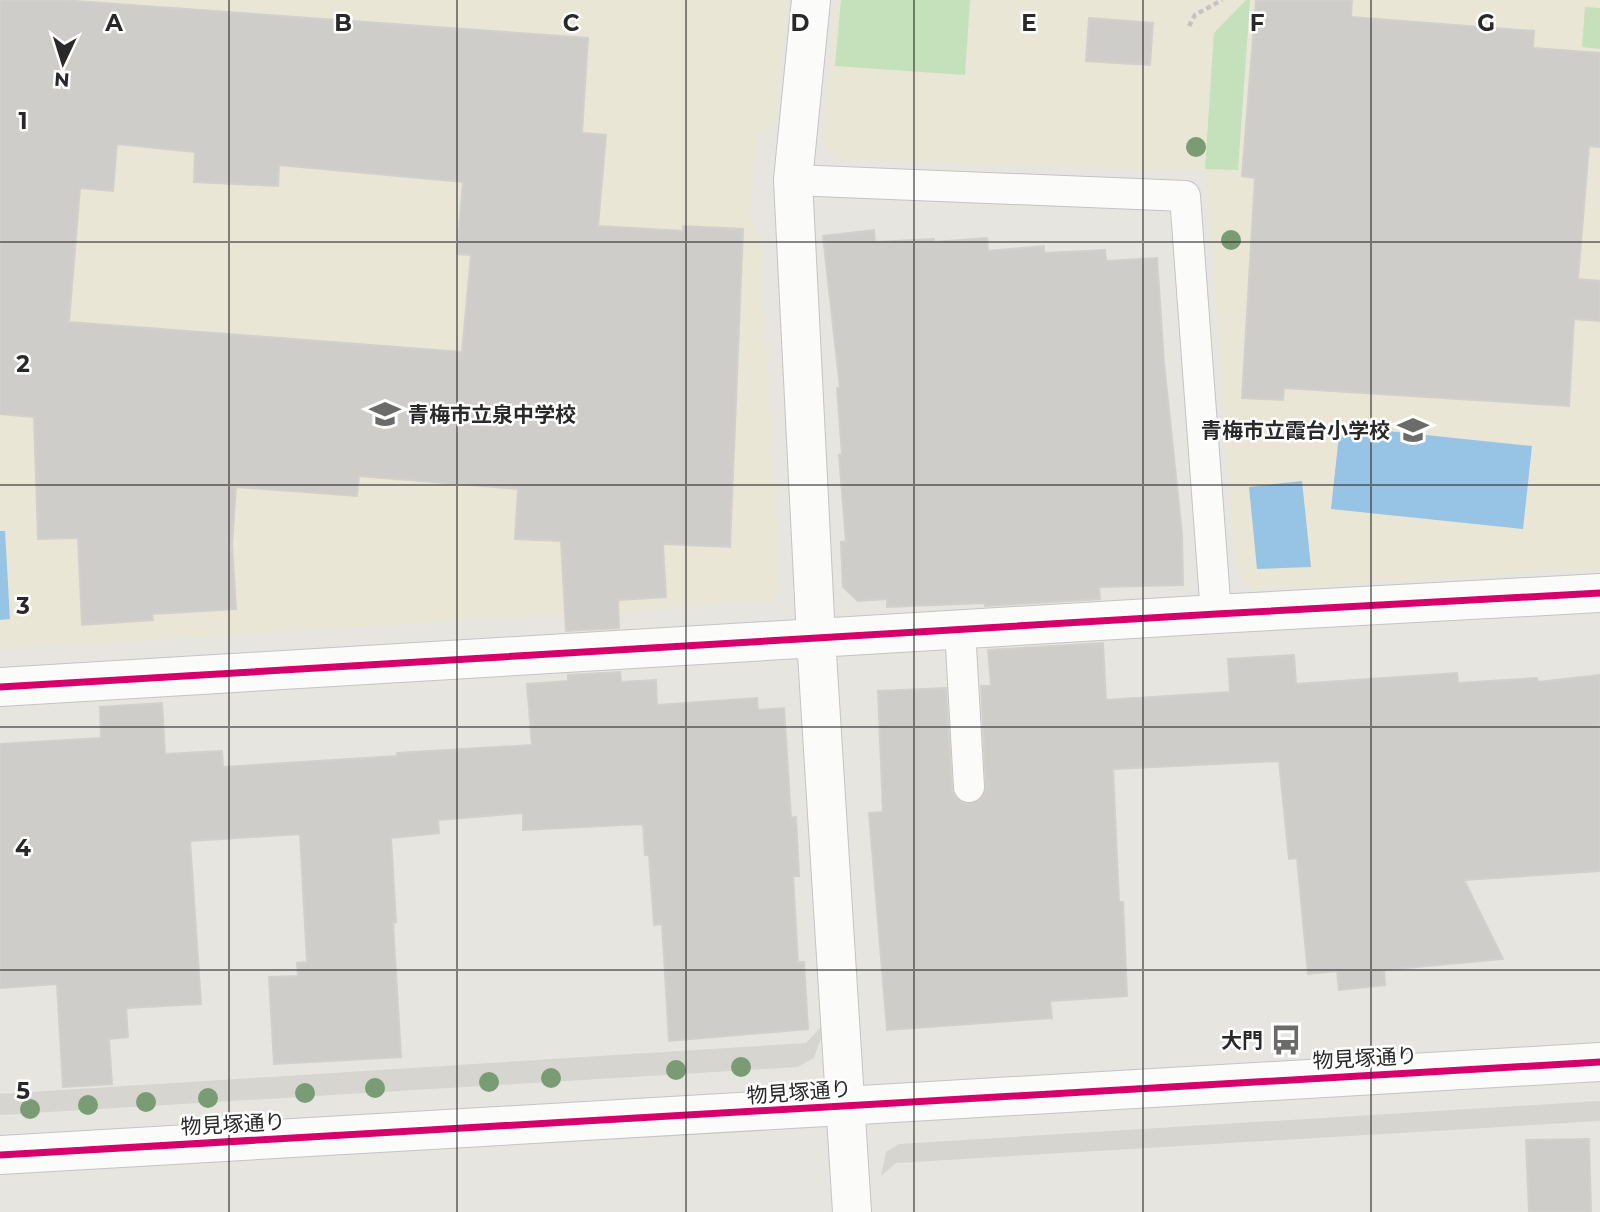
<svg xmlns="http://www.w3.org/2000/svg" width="1600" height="1212" font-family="Montserrat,'Noto Sans JP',sans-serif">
<rect width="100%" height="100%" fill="#e6e5e0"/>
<path fill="#e9e6d5" d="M 0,0 L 788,0 L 776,124 L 757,137 L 750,216 L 760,238 L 781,591 L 771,602 L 0,649 Z
M 835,0 L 1600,0 L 1600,569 L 1253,590 L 1236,573 L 1207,174 L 1204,172 L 836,159 L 823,143 Z"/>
<path fill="#c4e1bb" d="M 841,0 L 970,0 L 965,75 L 835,66 Z
M 1246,0 L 1250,0 L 1238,170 L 1205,169 L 1214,33 Z
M 1585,7 L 1600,8 L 1600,49 L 1582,47 Z"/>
<path fill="#d7d5cf" d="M 821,1027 L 821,1038 L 814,1058 L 798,1067 L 0,1115 L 0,1094 L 806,1043 Z
M 1600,1101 L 1600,1121 L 896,1163 L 881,1176 L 886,1152 L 899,1144 Z"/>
<path fill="#97c4e4" d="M 1340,426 L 1532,446 L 1523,529 L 1331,509 Z
M 1302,481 L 1311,567 L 1257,569 L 1249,487 Z
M 0,531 L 5,531 L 10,619 L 0,620 Z"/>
<path fill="#cecdc9" stroke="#d2d0cc" stroke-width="2" fill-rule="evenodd" d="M 0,0 L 61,0 L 588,38 L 582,133 L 606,135 L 598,226 L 683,231 L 683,226 L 743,229 L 730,547 L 663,544 L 666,597 L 618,600 L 619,628 L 566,631 L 561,541 L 515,539 L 518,489 L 359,476 L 357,496 L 236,487 L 232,544 L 236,609 L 152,614 L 153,620 L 82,625 L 78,538 L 38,539 L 34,417 L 0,414 ZM 117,144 L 195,152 L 194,182 L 278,186 L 279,165 L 463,182 L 457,254 L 471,255 L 462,352 L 69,322 L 80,188 L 113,191 Z
M 1256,0 L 1352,0 L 1351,17 L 1534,31 L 1533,48 L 1600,53 L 1600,147 L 1589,146 L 1578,279 L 1600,281 L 1600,321 L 1574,319 L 1569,406 L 1284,388 L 1283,400 L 1242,398 L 1255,178 L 1242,176 Z
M 1089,18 L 1153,23 L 1150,65 L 1086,61 Z
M 874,230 L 875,242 L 934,239 L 934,242 L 987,238 L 988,251 L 1044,246 L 1044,253 L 1105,250 L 1106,261 L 1157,258 L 1164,363 L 1182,534 L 1183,585 L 1099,587 L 1100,599 L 985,606 L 985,603 L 887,607 L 887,599 L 858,601 L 843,587 L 841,542 L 846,541 L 839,455 L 842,455 L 837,388 L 840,388 L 823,236 Z
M 1103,643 L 1106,700 L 1230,692 L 1228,659 L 1294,655 L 1296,684 L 1457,673 L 1458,683 L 1537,678 L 1538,682 L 1600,675 L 1600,871 L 1464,880 L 1503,959 L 1384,970 L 1385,985 L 1339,990 L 1337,971 L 1308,974 L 1297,858 L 1289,859 L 1279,761 L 1113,769 L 1119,902 L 1123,902 L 1127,996 L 1050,1001 L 1052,1018 L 887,1030 L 869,813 L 883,812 L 878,691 L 946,688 L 952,789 L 954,796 L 961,802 L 971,804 L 979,801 L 984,795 L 986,787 L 981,686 L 991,686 L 988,650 Z
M 620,672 L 621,682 L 656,680 L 657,705 L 757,698 L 758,710 L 784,708 L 791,818 L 796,817 L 799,876 L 793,876 L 798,962 L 804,962 L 808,1029 L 669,1041 L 662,924 L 654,925 L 649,855 L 645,855 L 643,824 L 523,830 L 523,813 L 438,820 L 439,833 L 391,838 L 396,922 L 393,923 L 401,1057 L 274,1064 L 269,977 L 298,976 L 297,963 L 307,962 L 300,834 L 190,841 L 201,1004 L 126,1008 L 128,1037 L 109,1039 L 112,1084 L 63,1087 L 57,984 L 0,988 L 0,744 L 101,738 L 100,707 L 162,703 L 165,754 L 222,751 L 223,767 L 397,756 L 397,753 L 532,745 L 527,684 L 568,681 L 568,675 Z
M 1589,1139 L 1591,1212 L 1529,1212 L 1526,1140 Z"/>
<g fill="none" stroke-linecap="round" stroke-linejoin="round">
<g stroke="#c4c4c5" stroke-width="32">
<path id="service" d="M 793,180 L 1185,196 L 1216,614
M 960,629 L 969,787"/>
</g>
<g stroke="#c4c4c5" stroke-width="40">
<path id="minor" d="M 811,0 L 793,180 L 816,638 L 852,1212
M 0,687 L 1216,614 L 1600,593"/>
</g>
<g stroke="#c4c4c5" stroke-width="40">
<path id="tertiary" d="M 0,1155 L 1600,1062"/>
</g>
<path stroke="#c4c4c4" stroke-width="4.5" stroke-dasharray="5 3.5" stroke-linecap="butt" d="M 1189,26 L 1195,15 L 1222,0"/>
<use href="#service" stroke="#fbfbfa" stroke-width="30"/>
<use href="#minor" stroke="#fbfbfa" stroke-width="38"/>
<use href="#tertiary" stroke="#fbfbfa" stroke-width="38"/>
<g stroke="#fff" stroke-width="11">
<path id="cycleway" d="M 0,687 L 1216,614 L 1600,593
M 0,1155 L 1600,1062"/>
</g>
<use href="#cycleway" stroke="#d6006c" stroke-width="7"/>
</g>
<g fill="#7a9c75">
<circle cx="1196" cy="147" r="10"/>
<circle cx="1231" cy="240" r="10"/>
<circle cx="741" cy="1067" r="10"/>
<circle cx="676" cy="1070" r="10"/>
<circle cx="551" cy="1078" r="10"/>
<circle cx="489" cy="1082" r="10"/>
<circle cx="375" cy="1088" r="10"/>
<circle cx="305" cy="1093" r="10"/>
<circle cx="208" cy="1098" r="10"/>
<circle cx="146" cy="1102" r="10"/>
<circle cx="88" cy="1105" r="10"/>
<circle cx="30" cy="1109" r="10"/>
</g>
<path fill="none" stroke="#292929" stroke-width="2" stroke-opacity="0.55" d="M 229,0 L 229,1212M 457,0 L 457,1212M 686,0 L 686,1212M 914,0 L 914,1212M 1143,0 L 1143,1212M 1371,0 L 1371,1212M 0,242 L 1600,242M 0,485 L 1600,485M 0,727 L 1600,727M 0,970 L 1600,970"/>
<defs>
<g id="school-bare" transform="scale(2.415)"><path d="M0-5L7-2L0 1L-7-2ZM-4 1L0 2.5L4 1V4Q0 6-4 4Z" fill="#6b6b69" stroke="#fff" stroke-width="2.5" paint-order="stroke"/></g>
<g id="bus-bare" transform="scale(2.415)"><path d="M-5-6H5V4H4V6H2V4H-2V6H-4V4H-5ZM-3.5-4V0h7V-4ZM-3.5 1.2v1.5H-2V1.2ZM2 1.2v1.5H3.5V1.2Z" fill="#6b6b69" stroke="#fff" stroke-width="2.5" paint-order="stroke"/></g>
</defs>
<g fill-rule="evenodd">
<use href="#school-bare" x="385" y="414"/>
<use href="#school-bare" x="1413" y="430"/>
<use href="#bus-bare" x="1286" y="1040"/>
</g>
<g text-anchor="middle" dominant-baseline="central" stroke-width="5" stroke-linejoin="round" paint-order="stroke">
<g font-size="21" font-weight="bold" fill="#292929" stroke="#fff" text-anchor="end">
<text x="408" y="414" text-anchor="start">青梅市立泉中学校</text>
<text x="1390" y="430">青梅市立霞台小学校</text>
<text x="1263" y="1040">大門</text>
</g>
<g font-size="21" fill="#292929" stroke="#fff">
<text transform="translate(1365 1058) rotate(-3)">物見塚通り</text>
<text transform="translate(799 1092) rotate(-4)">物見塚通り</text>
<text transform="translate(233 1124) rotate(-3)">物見塚通り</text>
</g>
</g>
<g font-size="23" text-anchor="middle" font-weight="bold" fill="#292929" stroke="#fff" stroke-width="5" stroke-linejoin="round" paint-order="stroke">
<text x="114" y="31">A</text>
<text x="343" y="31">B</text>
<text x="571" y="31">C</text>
<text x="800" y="31">D</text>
<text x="1029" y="31">E</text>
<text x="1257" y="31">F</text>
<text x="1486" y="31">G</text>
<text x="23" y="129">1</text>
<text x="23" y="372">2</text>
<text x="23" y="614">3</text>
<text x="23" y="856">4</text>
<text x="23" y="1099">5</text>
</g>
<g transform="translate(63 63) rotate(184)" stroke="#ffffff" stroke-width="5" paint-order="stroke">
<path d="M0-5L12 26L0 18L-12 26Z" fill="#292929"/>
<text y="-10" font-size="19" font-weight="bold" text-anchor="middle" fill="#292929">N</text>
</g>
</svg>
